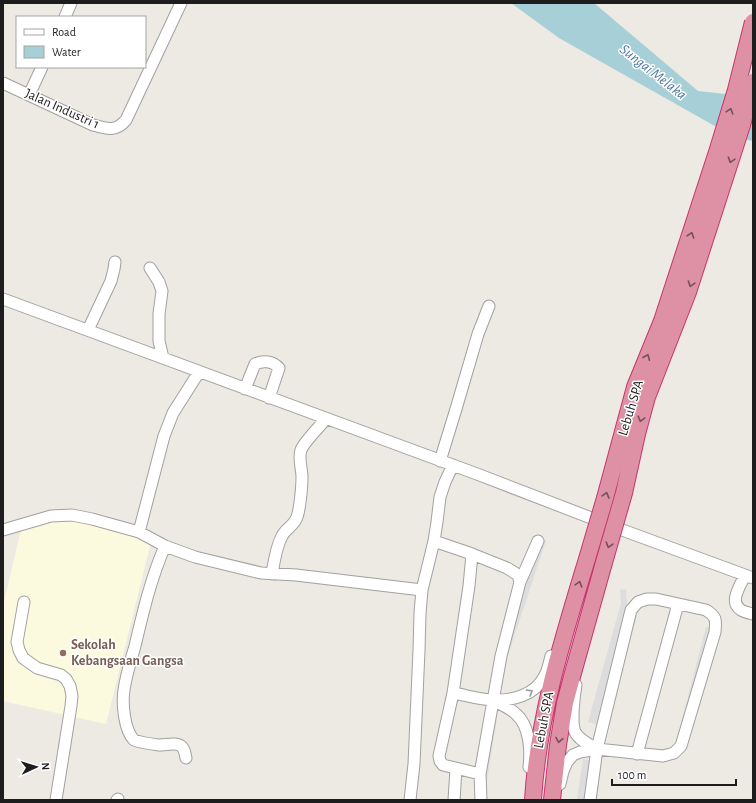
<svg xmlns="http://www.w3.org/2000/svg" width="756" height="803" font-family="'Alegreya Sans',sans-serif">
<rect width="100%" height="100%" fill="#ede9e3"/>
<path fill="#fcfade" d="M 62,513 L 152,538 L 106,724 L 3,701 L 3,606 L 22,525 Z"/>
<path fill="#ddd" d="M 541,539 L 546,541 L 506,661 L 501,687 L 499,658 Z
M 626,589 L 627,605 L 634,610 L 638,612 L 606,727 L 588,722 L 621,603 L 620,590 Z
M 706,627 L 712,628 L 675,747 Z
M 490,716 L 497,717 L 487,781 L 487,800 L 480,800 Z
M 583,759 L 588,760 L 601,767 L 597,800 L 577,800 Z"/>
<path fill="#a7cfd7" d="M 511,3 L 594,3 L 698,91 L 753,97 L 753,141 L 736,138 L 559,38 Z"/>
<g fill="none" stroke-linecap="round" stroke-linejoin="round">
<g stroke="#a1a1a1" stroke-width="13">
<path id="minor" d="M 65,17 L 71,3
M 3,83 L 93,125 C 107,129 116,132 126,120 L 181,3
M 29,95 L 42,67
M 150,268 L 159,282 L 162,291 L 159,314 L 159,341 L 163,358
M 3,299 L 477,474 L 625,531 L 753,578
M 88,330 L 111,281 L 114,269 L 115,262
M 245,389 L 255,364 C 263,360 273,361 279,368 L 269,398
M 440,461 L 456,409 L 478,334 L 489,306
M 3,530 L 51,516 L 72,515 L 92,519 L 139,532 L 165,546 L 195,557 L 261,573 L 296,575 L 422,590
M 139,532 L 164,436 L 173,413 L 199,372
M 434,541 L 472,554 L 507,568 L 518,575 L 520,582
M 165,546 C 151,578 143,612 135,646 C 131,660 126,675 124,690 C 122,703 124,730 134,740 C 142,743 151,744 159,745 C 166,745 176,742 181,746 C 185,749 185,754 186,758
M 472,554 L 469,586 L 453,693 L 439,756 L 440,761 L 443,765 L 480,774
M 272,574 C 274,562 276,547 282,536 C 286,528 294,526 297,517 C 300,509 302,486 302,477 C 302,469 298,458 301,450 C 304,442 320,426 326,419
M 745,575 C 741,585 728,602 741,610 C 744,612 749,613 753,614
M 24,602 L 17,642 L 19,650 L 23,658 L 37,668 L 61,675 L 66,679 L 70,686 L 72,696 L 71,706 L 56,800
M 576,685 C 574,696 571,723 575,732 C 579,740 590,745 597,749
M 453,693 C 465,695 481,700 493,700 C 512,701 535,695 544,677 C 548,671 549,663 551,656
M 494,701 C 502,705 510,708 516,714 C 530,726 531,751 529,767
M 637,754 L 678,604
M 560,784 L 563,771 L 567,762 L 573,755 L 580,752 L 597,749 L 663,756 L 674,753 L 681,746 L 715,632 C 716,620 717,617 706,610 L 656,599 L 647,599 L 638,602 L 631,610 L 597,749 L 590,800
M 117,800 L 118,799
M 410,800 L 414,764 L 419,650 L 420,613 L 422,590 L 434,541 L 437,522 L 440,497 L 445,482 L 453,465
M 454,800 L 456,769
M 481,800 L 480,774 L 501,656 L 520,582 L 538,541"/>
</g>
<g stroke="#c8336f" stroke-width="18">
<path id="highway" d="M 533,800 C 538,717 563,638 587,559
M 552,800 L 558,745 L 565,703 L 573,673 L 603,566"/>
</g>
<use href="#minor" stroke="#fff" stroke-width="11"/>
<use href="#highway" stroke="#de91a4" stroke-width="16"/>
<g stroke="#c8336f" stroke-width="18" stroke-linecap="butt">
<path id="highway-bridge" d="M 587,559 L 605,498 L 635,387 L 662,321 L 718,149 L 736,90 L 753,22
M 603,566 L 624,493 L 637,434 L 647,397 L 688,292 L 742,125 L 753,82"/>
</g>
<use href="#highway-bridge" stroke="#de91a4" stroke-width="16"/>
</g>
<defs><path id="oneway-chevron" d="M-2-3.5L2.5 0L-2 3.5" fill="none" stroke-width="1.6" stroke-linecap="round" stroke-linejoin="round"/></defs>
<g stroke="#74515a">
<use href="#oneway-chevron" transform="translate(730 111) rotate(-73)"/>
<use href="#oneway-chevron" transform="translate(731 160) rotate(108)"/>
<use href="#oneway-chevron" transform="translate(691 235) rotate(-72)"/>
<use href="#oneway-chevron" transform="translate(691 284) rotate(108)"/>
<use href="#oneway-chevron" transform="translate(647 357) rotate(-68)"/>
<use href="#oneway-chevron" transform="translate(641 419) rotate(105)"/>
<use href="#oneway-chevron" transform="translate(606 495) rotate(-74)"/>
<use href="#oneway-chevron" transform="translate(609 545) rotate(106)"/>
<use href="#oneway-chevron" transform="translate(579 584) rotate(-73)"/>
<use href="#oneway-chevron" transform="translate(559 740) rotate(100)"/>
</g>
<use stroke="#999" href="#oneway-chevron" transform="translate(530 692) rotate(-32)"/>
<circle fill="#8d6e63" stroke="#fff" stroke-width="1.5" cx="63" cy="653" r="4"/>
<g text-anchor="middle" dominant-baseline="central" stroke-width="3" stroke-linejoin="round" paint-order="stroke">
<g font-size="14" fill="#1d1d1d" stroke="#fff">
<text transform="translate(62 109) rotate(24)">Jalan Industri 1</text>
<text transform="translate(631 408) rotate(-73)">Lebuh SPA</text>
<text transform="translate(544 720) rotate(-79)">Lebuh SPA</text>
</g>
<g font-size="14" font-weight="bold" fill="#785e54" stroke="#fff" text-anchor="start">
<text x="71" y="645">Sekolah<tspan x="71" dy="16">Kebangsaan Gangsa</tspan></text>
</g>
<g font-size="15" font-style="italic" fill="#4f7a9d" stroke="#fff">
<text transform="translate(653 72) rotate(38)">Sungai Melaka</text>
</g>
</g>
<rect width="756" height="803" fill="none" stroke="#1d1d1d" stroke-width="8"/>
<rect x="16" y="16" width="130" height="52" fill="#ffffff" stroke="#a5a5a5"/>
<rect x="24" y="29" width="20" height="6" fill="#ffffff" stroke="#a5a5a5"/>
<text x="52" y="36" font-size="12" fill="#1d1d1d">Road</text>
<rect x="24" y="46" width="20" height="12" fill="#a7cfd7" stroke="#a5a5a5"/>
<text x="52" y="56" font-size="12" fill="#1d1d1d">Water</text>
<g transform="translate(36 767) rotate(86)" stroke="#ffffff" stroke-width="3" paint-order="stroke">
<path d="M0-3L7 15L0 10L-7 15Z" fill="#1d1d1d"/>
<text y="-6" font-size="11" font-weight="bold" text-anchor="middle" fill="#1d1d1d">N</text>
</g>
<path d="M612 779v6h124v-6" fill="none" stroke="#1d1d1d" stroke-width="2"/>
<text x="618" y="779" font-size="12" fill="#1d1d1d" stroke="#ffffff" stroke-width="3" paint-order="stroke">100 m</text>
</svg>
